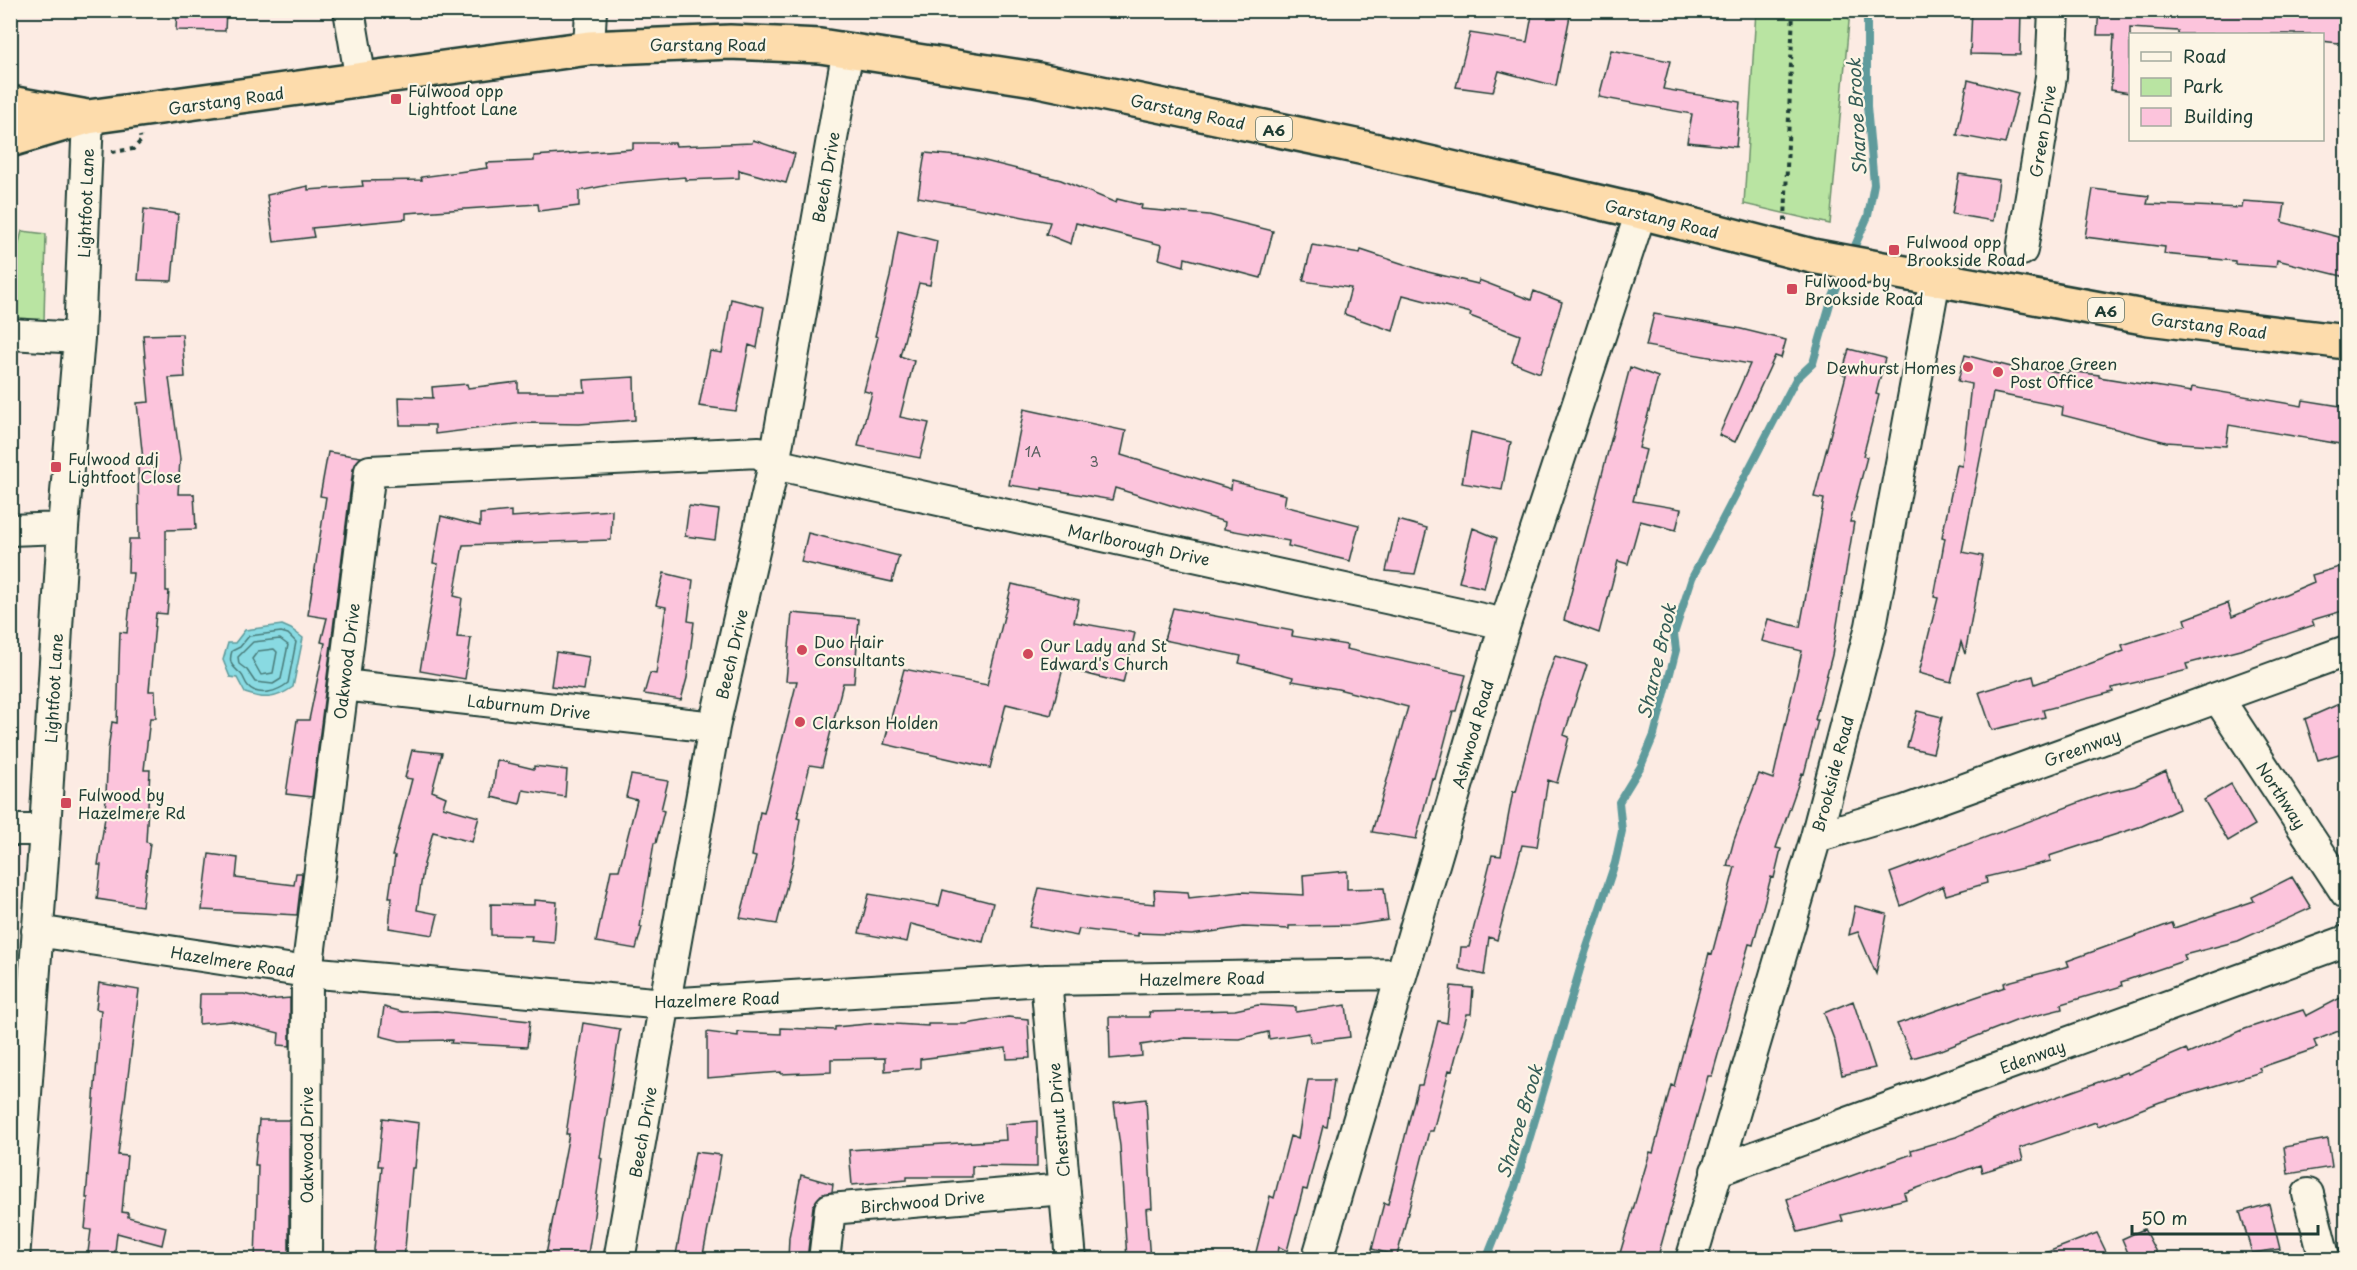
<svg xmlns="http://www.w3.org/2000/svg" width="2357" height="1270" font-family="'Playpen Sans',sans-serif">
<rect width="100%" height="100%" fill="#fcebe3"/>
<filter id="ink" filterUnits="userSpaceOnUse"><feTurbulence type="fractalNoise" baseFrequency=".0167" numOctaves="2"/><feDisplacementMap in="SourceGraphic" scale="12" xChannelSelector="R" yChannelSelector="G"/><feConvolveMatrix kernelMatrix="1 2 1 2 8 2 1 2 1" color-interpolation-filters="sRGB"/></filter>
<g filter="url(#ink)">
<path fill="#fcdfe1" d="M 11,841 L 21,841 L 11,989 Z"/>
<path fill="#b9e4a2" stroke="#6c906b" stroke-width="1.5" d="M 1756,11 L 1850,11 L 1830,224 L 1744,204 Z
M 22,231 L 46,234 L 44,322 L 11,319 L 11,274 Z"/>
<path fill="#89dae2" stroke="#5f9b9c" stroke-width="1.5" d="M 282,625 L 291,629 L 303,638 L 293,687 C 276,699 265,700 245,693 L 237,678 L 230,677 L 223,660 L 228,643 L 235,643 L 245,630 Z"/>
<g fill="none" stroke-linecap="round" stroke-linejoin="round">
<path stroke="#497c7a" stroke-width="1.5" d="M 281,632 L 288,634 L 296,642 L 288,683 C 278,691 259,698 248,686 C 245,683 244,677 241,674 C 232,666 228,663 232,651 L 240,647 L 249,636 Z
M 280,639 L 288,645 L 281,679 L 273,684 L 255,682 L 247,670 L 239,664 L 238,657 L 253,642 Z
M 274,649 L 277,652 L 273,673 L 261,675 L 252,659 L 258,651 Z"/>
<path stroke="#5f9b9c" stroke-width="8" d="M 1850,257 L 1868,216 L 1874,184 L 1867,106 L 1867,10
M 1486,1260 L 1515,1187 L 1583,959 L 1615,863 L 1622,831 L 1619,802 L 1641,766 L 1654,735 L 1676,650 L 1674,634 L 1692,578 L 1796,379 L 1813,363 L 1830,304 L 1844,270"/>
</g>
<path fill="#fcc4dc" stroke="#1f3d34" stroke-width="1.5" d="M 177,10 L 226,10 L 225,31 L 176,30 Z
M 1533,10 L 1548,10 L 1570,16 L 1556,86 L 1499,71 L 1493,92 L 1456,87 L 1470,33 L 1527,42 Z
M 1972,10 L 2021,10 L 2020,55 L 1970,54 Z
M 2099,10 L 2346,10 L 2346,44 L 2322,41 L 2322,34 L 2178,34 L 2178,31 L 2130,28 L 2130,93 L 2111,90 L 2114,35 L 2097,35 Z
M 1611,50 L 1670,61 L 1663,89 L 1740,102 L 1736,147 L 1687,142 L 1692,114 L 1599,97 Z
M 1968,80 L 2018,93 L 2005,144 L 1957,135 Z
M 753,140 L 795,154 L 786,183 L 739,170 L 739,178 L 685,180 L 685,177 L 618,183 L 579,191 L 579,206 L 539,211 L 538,204 L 406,213 L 406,219 L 312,228 L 314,237 L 274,242 L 267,195 L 308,186 L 308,190 L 363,186 L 362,181 L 422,180 L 421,177 L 487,168 L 486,163 L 534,161 L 534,156 L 633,149 L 633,143 L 675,143 L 676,146 L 752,143 Z
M 925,153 L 969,157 L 1061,180 L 1116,203 L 1117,199 L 1142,205 L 1141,209 L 1209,215 L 1273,231 L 1261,278 L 1185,258 L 1184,266 L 1159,259 L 1162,245 L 1076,223 L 1071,244 L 1046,234 L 1050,222 L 918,197 Z
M 1959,174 L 1999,180 L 1993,221 L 1952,214 Z
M 2093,189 L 2149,196 L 2147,204 L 2242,208 L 2243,201 L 2285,204 L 2282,222 L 2346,239 L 2346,277 L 2277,260 L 2276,267 L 2235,264 L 2235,261 L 2164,254 L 2165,247 L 2085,237 Z
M 144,209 L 178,214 L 172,281 L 138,280 Z
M 898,231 L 937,241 L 930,285 L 919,283 L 900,356 L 914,361 L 900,417 L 929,423 L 920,458 L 858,446 L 872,393 L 864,391 L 878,337 L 875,336 L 890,277 Z
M 1312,245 L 1360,253 L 1361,250 L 1428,272 L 1478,284 L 1479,280 L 1531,300 L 1534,291 L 1562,302 L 1540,373 L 1512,362 L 1520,335 L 1470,316 L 1471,313 L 1403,295 L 1393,331 L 1344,314 L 1351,288 L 1303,281 Z
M 731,299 L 764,307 L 757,348 L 749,345 L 736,411 L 699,406 L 710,351 L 722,353 Z
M 1654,314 L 1737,328 L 1786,340 L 1781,358 L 1775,356 L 1735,442 L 1719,435 L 1750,364 L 1646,346 Z
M 182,334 L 185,377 L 169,378 L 180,459 L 178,494 L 194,494 L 196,529 L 166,530 L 166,591 L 169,591 L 167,614 L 156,613 L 149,691 L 155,691 L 156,718 L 150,718 L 144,770 L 150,770 L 146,842 L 150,843 L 142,906 L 97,899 L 101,865 L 98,865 L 105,817 L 108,750 L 112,722 L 117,723 L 120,632 L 127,633 L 133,573 L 128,573 L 129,539 L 139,539 L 138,460 L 143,460 L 137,403 L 149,402 L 143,335 Z
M 1849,349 L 1885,358 L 1876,394 L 1879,395 L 1863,456 L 1867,457 L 1850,522 L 1854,522 L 1832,655 L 1815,720 L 1818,720 L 1804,774 L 1802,773 L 1776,848 L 1781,849 L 1774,878 L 1771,877 L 1753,945 L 1749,944 L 1712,1076 L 1708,1076 L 1657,1260 L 1618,1260 L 1650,1152 L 1653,1153 L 1671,1085 L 1674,1086 L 1709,953 L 1712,954 L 1735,867 L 1727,866 L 1734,840 L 1759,774 L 1773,779 L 1802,651 L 1762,641 L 1768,619 L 1800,627 L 1824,499 L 1814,497 L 1846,375 L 1842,374 Z
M 1965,355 L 2019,369 L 2020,365 L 2069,374 L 2069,371 L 2099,375 L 2099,377 L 2191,392 L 2192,387 L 2302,406 L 2303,400 L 2346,407 L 2346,445 L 2229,425 L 2226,446 L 2166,442 L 2062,415 L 2063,407 L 1993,393 L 1962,552 L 1983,556 L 1965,654 L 1961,642 L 1951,682 L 1919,673 L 1938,598 L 1934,597 L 1945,538 L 1942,537 L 1957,465 L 1962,466 L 1971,384 L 1958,381 Z
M 1630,367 L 1658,377 L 1639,448 L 1646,450 L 1633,501 L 1681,509 L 1676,530 L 1640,521 L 1628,564 L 1618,561 L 1599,633 L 1564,620 Z
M 634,377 L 635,420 L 579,424 L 524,423 L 435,434 L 435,425 L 400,425 L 399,397 L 433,398 L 432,387 L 467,384 L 468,388 L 518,382 L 518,392 L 585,392 L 584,380 Z
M 1024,409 L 1126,431 L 1121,455 L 1231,489 L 1232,481 L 1286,495 L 1284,506 L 1359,525 L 1350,561 L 1288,546 L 1289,541 L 1224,529 L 1225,522 L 1115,488 L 1112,500 L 1042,488 L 1042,490 L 1009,485 Z
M 1471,432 L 1511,442 L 1502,490 L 1462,483 Z
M 328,452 L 361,457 L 353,469 L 312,797 L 286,794 L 297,720 L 309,720 L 325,643 L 321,642 L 327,618 L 308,615 L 326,497 L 320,496 Z
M 689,506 L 719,510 L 715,540 L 685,536 Z
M 612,510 L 611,540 L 463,545 L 454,596 L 462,598 L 457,637 L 471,638 L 465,679 L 420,671 L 438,564 L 433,563 L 441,516 L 480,526 L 480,514 L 511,511 L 511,517 Z
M 1398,520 L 1427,528 L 1415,574 L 1386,571 Z
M 1473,528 L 1497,538 L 1484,588 L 1459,582 Z
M 808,533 L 899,556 L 892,582 L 801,562 Z
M 2346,565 L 2346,610 L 2312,620 L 2314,625 L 2240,650 L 2186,664 L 2188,670 L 2112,688 L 2113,692 L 2043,710 L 2045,717 L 1992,730 L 1979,692 L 2033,676 L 2035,684 L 2124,651 L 2122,645 L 2187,625 L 2185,619 L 2228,603 L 2232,617 L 2314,582 L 2312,575 Z
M 664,573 L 693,580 L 688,621 L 694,622 L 687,678 L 681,700 L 644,694 L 650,673 L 656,674 L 666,607 L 656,605 Z
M 1012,584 L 1079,600 L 1074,622 L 1135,633 L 1123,683 L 1063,668 L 1051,715 L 1006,704 L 990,768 L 884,744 L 904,669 L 987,685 Z
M 1173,608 L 1293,631 L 1292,636 L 1347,645 L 1346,649 L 1466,675 L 1456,711 L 1453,711 L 1435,779 L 1432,778 L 1416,839 L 1372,832 L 1408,707 L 1338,689 L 1292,681 L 1293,677 L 1239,663 L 1241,656 L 1164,640 Z
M 792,613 L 859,619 L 854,683 L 843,683 L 822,767 L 810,765 L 797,818 L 800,819 L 793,861 L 777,924 L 740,918 L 756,857 L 752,856 L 760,812 L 764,813 L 797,681 L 786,681 Z
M 556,652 L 589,657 L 584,690 L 551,686 Z
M 1555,656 L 1587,665 L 1564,735 L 1569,737 L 1557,783 L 1548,780 L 1537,847 L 1522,845 L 1497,940 L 1489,937 L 1484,975 L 1459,969 L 1461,947 L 1469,947 L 1492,855 L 1501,856 L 1513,791 L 1516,792 L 1540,699 Z
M 2346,701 L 2346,752 L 2318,760 L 2305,719 Z
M 1917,711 L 1942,717 L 1933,753 L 1907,747 Z
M 412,750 L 442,753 L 432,791 L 446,797 L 443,807 L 479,817 L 472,842 L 433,832 L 424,864 L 417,910 L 438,914 L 433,935 L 389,928 L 392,897 L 389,897 L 395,856 L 392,856 L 412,779 L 405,778 Z
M 497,760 L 534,769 L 534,766 L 567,770 L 565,797 L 523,790 L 520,804 L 492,797 Z
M 2166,771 L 2179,809 L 2142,826 L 2049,856 L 2051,861 L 1986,877 L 1987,883 L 1946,895 L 1943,886 L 1901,906 L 1890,873 L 2102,794 L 2135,786 Z
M 631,775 L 668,781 L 661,810 L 664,811 L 656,843 L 654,843 L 640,927 L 642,927 L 636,949 L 596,942 L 611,870 L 619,870 L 637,800 L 626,797 Z
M 2231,784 L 2255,825 L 2228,841 L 2204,800 Z
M 209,854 L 238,858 L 236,878 L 294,885 L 296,873 L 302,873 L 297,915 L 202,910 Z
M 1347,871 L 1347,889 L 1384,888 L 1388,920 L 1354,925 L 1289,926 L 1289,929 L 1243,927 L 1192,935 L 1138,933 L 1138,936 L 1079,929 L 1077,936 L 1029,927 L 1039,888 L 1110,900 L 1155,904 L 1154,890 L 1188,892 L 1189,898 L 1241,892 L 1304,895 L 1303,875 Z
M 2292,877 L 2311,908 L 2238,941 L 2184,955 L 2186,960 L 2121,982 L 2122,986 L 2061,1004 L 2062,1009 L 2018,1020 L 1944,1049 L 1912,1058 L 1897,1024 L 2005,987 L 2004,983 L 2069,966 L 2067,961 L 2172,923 L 2174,928 L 2254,901 L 2252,897 Z
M 943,890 L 993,903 L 983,942 L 911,924 L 907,942 L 859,933 L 869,894 L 939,906 Z
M 534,900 L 557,902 L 554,943 L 531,941 L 532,936 L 491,935 L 491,904 L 534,905 Z
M 1855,906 L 1887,914 L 1876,974 L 1858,932 L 1849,935 Z
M 99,983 L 139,990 L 118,1155 L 127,1156 L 122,1212 L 128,1213 L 128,1217 L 166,1227 L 162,1245 L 117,1233 L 114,1260 L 87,1260 L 91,1230 L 85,1229 L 88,1198 L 86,1198 L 101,1010 L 96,1009 Z
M 1451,986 L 1473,988 L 1471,1014 L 1467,1014 L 1452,1071 L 1449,1070 L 1433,1131 L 1429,1131 L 1397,1256 L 1372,1249 L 1384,1203 L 1388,1204 L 1418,1085 L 1422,1085 L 1438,1021 L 1447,1023 Z
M 200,994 L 244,994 L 267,1000 L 290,998 L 290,1046 L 278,1045 L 279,1033 L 231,1021 L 199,1024 Z
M 2346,995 L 2346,1028 L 2314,1041 L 2317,1048 L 2259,1068 L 2261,1072 L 2160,1102 L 2098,1126 L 2096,1122 L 2020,1148 L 2023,1160 L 1982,1172 L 1980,1165 L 1904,1193 L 1906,1199 L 1841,1215 L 1843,1221 L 1798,1232 L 1787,1199 L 1912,1154 L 1911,1150 L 1956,1137 L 2008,1114 L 2127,1072 L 2128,1074 L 2186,1049 L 2188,1054 L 2245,1029 L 2303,1010 L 2306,1016 Z
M 1853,1001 L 1875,1068 L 1842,1075 L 1835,1042 L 1824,1013 Z
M 1258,1005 L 1296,1007 L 1296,1012 L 1346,1005 L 1350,1037 L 1310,1042 L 1309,1033 L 1269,1039 L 1268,1032 L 1239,1039 L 1185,1038 L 1141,1045 L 1142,1056 L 1110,1059 L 1109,1017 L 1150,1017 L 1149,1012 L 1235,1010 Z
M 384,1007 L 403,1012 L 436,1011 L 530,1021 L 527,1047 L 451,1043 L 452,1040 L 400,1041 L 380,1036 Z
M 1008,1017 L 1028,1019 L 1030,1058 L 1007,1059 L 1006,1048 L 920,1059 L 920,1068 L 885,1071 L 885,1058 L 831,1059 L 831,1072 L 781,1074 L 781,1072 L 707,1078 L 707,1032 L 738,1036 L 738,1032 L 781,1034 L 781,1028 L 835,1030 L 835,1027 L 878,1023 L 928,1026 L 928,1024 L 966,1024 Z
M 583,1023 L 620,1029 L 600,1158 L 602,1159 L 593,1222 L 587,1260 L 545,1260 L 569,1134 L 566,1134 Z
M 1308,1080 L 1334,1080 L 1327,1127 L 1323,1126 L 1307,1190 L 1303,1189 L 1287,1251 L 1279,1247 L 1277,1260 L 1254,1260 L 1270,1196 L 1274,1198 L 1290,1136 L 1298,1139 Z
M 1146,1099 L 1152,1208 L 1146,1209 L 1150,1260 L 1127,1260 L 1120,1146 L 1114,1103 Z
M 383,1118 L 419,1123 L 415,1168 L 412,1168 L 404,1260 L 373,1260 L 382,1166 L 378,1166 Z
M 259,1120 L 289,1120 L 289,1260 L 255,1260 L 258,1165 L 255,1165 Z
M 1037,1121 L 1037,1167 L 972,1166 L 972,1177 L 907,1177 L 907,1180 L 852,1185 L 849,1150 L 1006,1140 L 1005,1124 Z
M 2328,1139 L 2332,1167 L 2288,1174 L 2284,1147 Z
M 695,1152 L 721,1155 L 713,1203 L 702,1260 L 675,1260 Z
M 801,1175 L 833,1184 L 832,1192 L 821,1195 L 813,1206 L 807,1260 L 788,1260 L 789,1237 Z
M 2269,1204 L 2280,1249 L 2252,1253 L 2240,1212 Z
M 2144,1229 L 2160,1260 L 2131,1260 L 2122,1239 Z
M 2097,1233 L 2110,1260 L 2032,1260 L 2032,1258 Z"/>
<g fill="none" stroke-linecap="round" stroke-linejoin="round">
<g stroke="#1f3d34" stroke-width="34">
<path id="minor" d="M 349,10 L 361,81
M 589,48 L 591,10
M 2022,250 L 2051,77 L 2054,10
M 10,334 L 79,338
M 10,530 L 63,528
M 343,685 L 714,727
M 2218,698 L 2346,893
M 10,830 L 45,830
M 1816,837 L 1904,811 L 2346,651
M 37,931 L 307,972 L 665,1004 L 1046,980 L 1401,974
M 1046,980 L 1071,1260
M 1716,1171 L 2346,941
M 2308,1194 L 2325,1260
M 14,1260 L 45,830 L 63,528 L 79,338 L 88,117
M 306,1260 L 307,972 L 370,471 L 759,452 L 774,464 L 1505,624
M 619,1260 L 714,727 L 774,464 L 848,49
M 824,1260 L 830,1209 L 1064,1189
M 1317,1260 L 1505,624 L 1641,212
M 1691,1260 L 1816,837 L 1871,626 L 1935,279"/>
</g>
<g stroke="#1f3d34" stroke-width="38">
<path id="highway" d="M 10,103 L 82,116
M 10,140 L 88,117 L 589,48 L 730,42 L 820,46 L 1034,79 L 1360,147 L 1641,212 L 1812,256 L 2149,318 L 2346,342"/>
</g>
<path stroke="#1f3d34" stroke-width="4" stroke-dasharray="4.5 4.5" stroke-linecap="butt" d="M 112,152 L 133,149 L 141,141 L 140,136
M 1785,221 L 1793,10"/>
<use href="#minor" stroke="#fcf5e5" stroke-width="30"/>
<use href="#highway" stroke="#fddcac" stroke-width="33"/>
</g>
</g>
<g fill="#d1495b" stroke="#fcf5e5" stroke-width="2">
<rect x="390" y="93" width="12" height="12" rx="3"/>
<rect x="1888" y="244" width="12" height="12" rx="3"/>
<rect x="1786" y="283" width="12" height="12" rx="3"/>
<circle cx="1968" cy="367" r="6"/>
<circle cx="1998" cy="372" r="6"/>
<rect x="50" y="461" width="12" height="12" rx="3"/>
<circle cx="802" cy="650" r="6"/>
<circle cx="1028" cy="654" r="6"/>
<circle cx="800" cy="722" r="6"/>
<rect x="60" y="797" width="12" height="12" rx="3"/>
</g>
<g text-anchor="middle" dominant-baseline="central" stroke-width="4.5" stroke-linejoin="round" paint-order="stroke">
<g font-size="14" fill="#565f5e">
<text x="1033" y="451">1A</text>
<text x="1094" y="461">3</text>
</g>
<g fill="#fcf5e5" stroke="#617469" stroke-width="1.5">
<rect x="1256" y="117" width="36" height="24" rx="4.5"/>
<rect x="2088" y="298" width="36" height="24" rx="4.5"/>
</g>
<g font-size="15" font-weight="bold" fill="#1f3d34">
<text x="1274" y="129">A6</text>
<text x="2106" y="310">A6</text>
</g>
<g font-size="16" fill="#1f3d34" stroke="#fcf5e5">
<text x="708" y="44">Garstang Road</text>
<text transform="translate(226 100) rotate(-8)">Garstang Road</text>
<text transform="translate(1188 111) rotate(12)">Garstang Road</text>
<text transform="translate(2042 131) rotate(-81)">Green Drive</text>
<text transform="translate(825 177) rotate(-80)">Beech Drive</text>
<text transform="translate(85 203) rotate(-88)">Lightfoot Lane</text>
<text transform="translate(1662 218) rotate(14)">Garstang Road</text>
<text transform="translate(2209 325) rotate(7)">Garstang Road</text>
<text transform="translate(1139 544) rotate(12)">Marlborough Drive</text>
<text transform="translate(731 654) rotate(-77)">Beech Drive</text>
<text transform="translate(346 661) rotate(-83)">Oakwood Drive</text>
<text transform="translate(53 688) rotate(-87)">Lightfoot Lane</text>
<text transform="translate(529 706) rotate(6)">Laburnum Drive</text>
<text transform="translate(1472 734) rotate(-74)">Ashwood Road</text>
<text transform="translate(2082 747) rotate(-20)">Greenway</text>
<text transform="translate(1832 774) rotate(-75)">Brookside Road</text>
<text transform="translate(2282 795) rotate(57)">Northway</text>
<text transform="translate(233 961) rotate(9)">Hazelmere Road</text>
<text transform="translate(1202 978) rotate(-1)">Hazelmere Road</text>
<text transform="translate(717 999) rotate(-2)">Hazelmere Road</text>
<text transform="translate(2032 1056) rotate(-20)">Edenway</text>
<text transform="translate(1058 1120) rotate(-95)">Chestnut Drive</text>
<text transform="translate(642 1132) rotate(-80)">Beech Drive</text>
<text transform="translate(306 1145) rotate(-90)">Oakwood Drive</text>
<text transform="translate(922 1201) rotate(-5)">Birchwood Drive</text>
</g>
<g font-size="16" fill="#1f3d34" stroke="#fcf5e5" text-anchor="start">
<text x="408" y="90">Fulwood opp<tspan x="408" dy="18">Lightfoot Lane</tspan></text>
<text x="1906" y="241">Fulwood opp<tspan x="1906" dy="18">Brookside Road</tspan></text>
<text x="1804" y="280">Fulwood by<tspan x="1804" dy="18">Brookside Road</tspan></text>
<text x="2010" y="363">Sharoe Green<tspan x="2010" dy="18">Post Office</tspan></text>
<text x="1956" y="367" text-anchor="end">Dewhurst Homes</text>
<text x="68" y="458">Fulwood adj<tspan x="68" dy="18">Lightfoot Close</tspan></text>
<text x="814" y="641">Duo Hair<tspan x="814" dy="18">Consultants</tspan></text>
<text x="1040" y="645">Our Lady and St<tspan x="1040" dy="18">Edward's Church</tspan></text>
<text x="812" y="722">Clarkson Holden</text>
<text x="78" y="794">Fulwood by<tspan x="78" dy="18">Hazelmere Rd</tspan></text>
</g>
<g font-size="18" font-style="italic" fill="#345c57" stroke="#fcf5e5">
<text transform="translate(1856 117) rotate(-93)">Sharoe Brook</text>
<text transform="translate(1656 661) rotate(-77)">Sharoe Brook</text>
<text transform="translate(1519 1121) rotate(-73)">Sharoe Brook</text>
</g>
</g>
<rect width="2357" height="1270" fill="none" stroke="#fcf5e5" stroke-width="36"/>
<rect x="18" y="18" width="2321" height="1234" fill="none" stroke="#1f3d34" stroke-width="2" filter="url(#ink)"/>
<rect x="2129" y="33" width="195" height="108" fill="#fcf5e5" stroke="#a4ab9e" stroke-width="1.5"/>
<rect x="2141" y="52" width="30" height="9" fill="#fcf5e5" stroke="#a4ab9e" stroke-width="1.5"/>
<text x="2183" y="63" font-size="18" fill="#1f3d34">Road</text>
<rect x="2141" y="78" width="30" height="18" fill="#b9e4a2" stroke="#a4ab9e" stroke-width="1.5"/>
<text x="2183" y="93" font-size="18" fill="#1f3d34">Park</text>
<rect x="2141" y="108" width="30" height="18" fill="#fcc4dc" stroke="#a4ab9e" stroke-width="1.5"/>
<text x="2183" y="123" font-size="18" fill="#1f3d34">Building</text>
<path d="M2132 1225v9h186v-9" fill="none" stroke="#1f3d34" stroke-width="3"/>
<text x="2141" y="1225" font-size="18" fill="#1f3d34" stroke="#fcf5e5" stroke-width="4.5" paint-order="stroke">50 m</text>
</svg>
